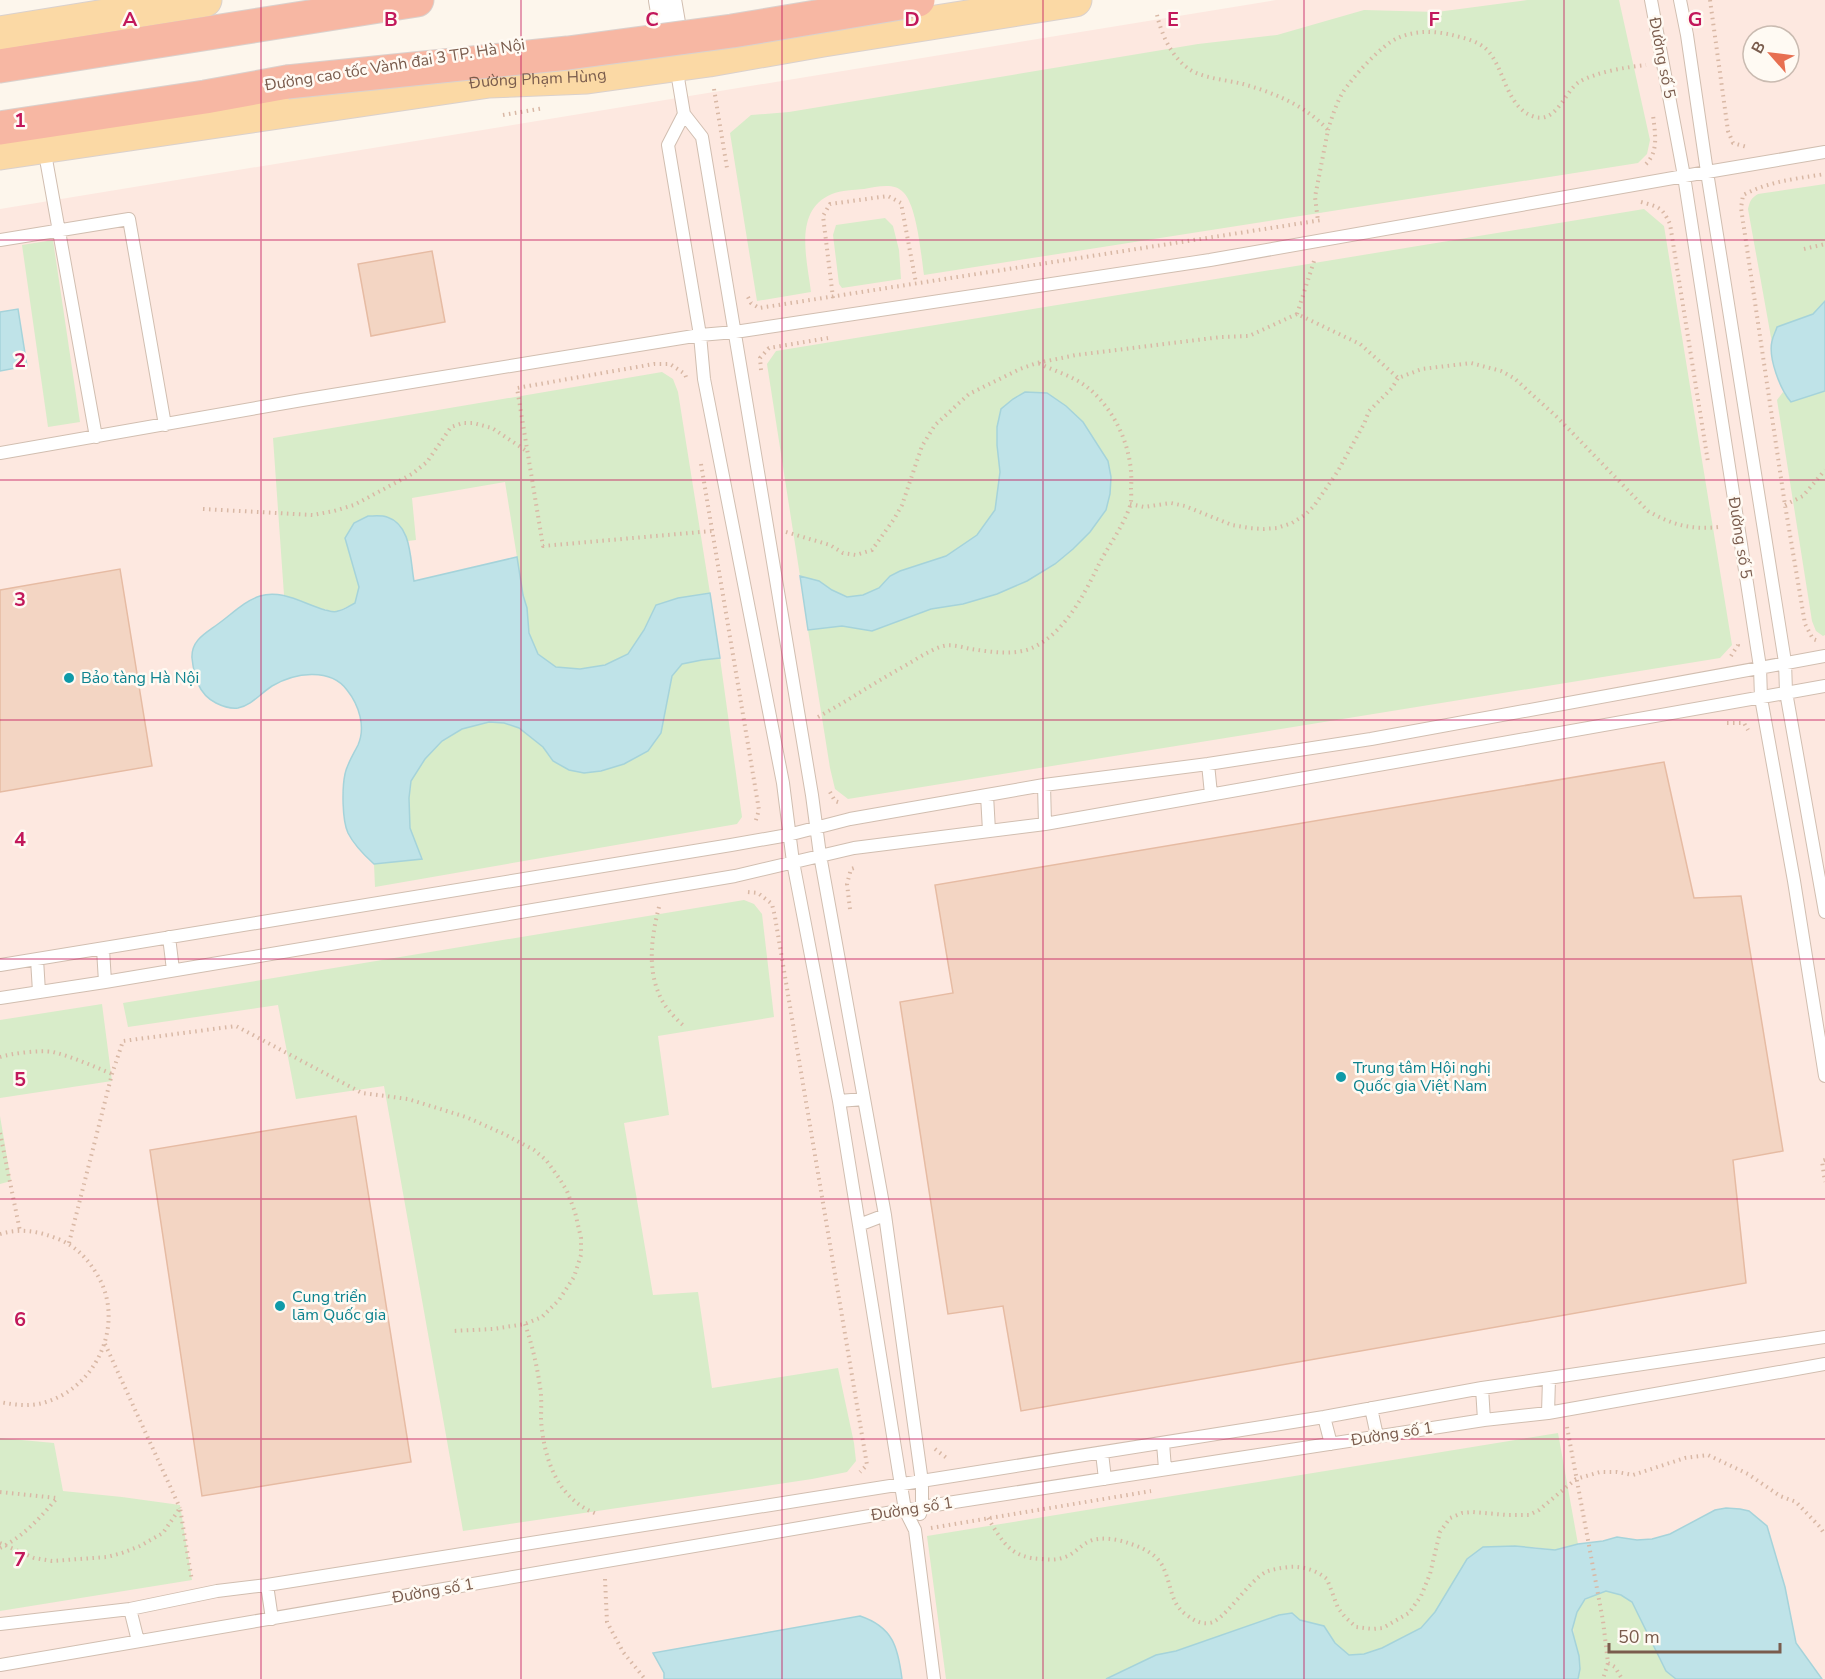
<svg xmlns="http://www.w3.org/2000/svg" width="1825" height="1679" font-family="'Nunito Sans',sans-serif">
<rect width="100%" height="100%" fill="#fdf6ec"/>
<path fill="#fde8e0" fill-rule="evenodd" d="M 1276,0 L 1825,0 L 1825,1679 L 0,1679 L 0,209 ZM 1753,36 L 1789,36 L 1789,72 L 1753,72 Z"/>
<path fill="#d8ecc9" d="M 1527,0 L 1619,0 L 1650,140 L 1647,154 L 1638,163 L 924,275 C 921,255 917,205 903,192 C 894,182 876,187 864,189 C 854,190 841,190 832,194 C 793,210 807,259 811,292 L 757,301 L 730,133 L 751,115 L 789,112 L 1198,44 L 1277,35 L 1364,10 L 1437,12 Z
M 1825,184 L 1825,301 L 1813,314 L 1777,327 L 1772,343 L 1748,209 C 1750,201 1751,198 1758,194 Z
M 1644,209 L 1664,226 L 1732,645 L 1720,658 L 848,799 L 835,789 L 830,768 L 808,630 L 842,626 L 872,631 L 931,609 L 963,604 L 997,594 L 1027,581 L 1055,564 L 1073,549 L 1090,532 L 1106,510 L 1110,494 L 1111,477 L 1108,462 L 1083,422 L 1047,393 L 997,427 L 997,445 L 1000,472 L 995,510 L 977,535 L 946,556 L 900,571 L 890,576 L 879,588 L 863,595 L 848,597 L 832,590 L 819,581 L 800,576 L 767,364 L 776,351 Z
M 885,218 L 893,226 L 899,250 L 901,279 L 842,288 L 839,284 L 833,235 L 836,225 Z
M 53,240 L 80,422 L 48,427 L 22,245 Z
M 662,372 L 673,379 L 678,392 L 710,593 L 678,598 L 656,605 C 650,617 637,645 628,654 C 616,665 573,673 557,667 C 552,665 541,657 538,653 C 526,637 529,614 523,595 L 505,482 L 412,498 L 416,540 L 408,541 L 398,523 L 345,538 L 359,587 L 355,603 L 336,612 L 315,607 L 284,595 L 273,438 Z
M 1825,391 L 1825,635 L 1823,636 L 1816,631 L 1812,621 L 1777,400 L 1783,392 L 1791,402 Z
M 720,658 L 742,817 L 737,824 L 375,887 L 374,864 L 422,859 L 410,828 L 409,798 L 411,781 L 425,759 L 442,741 L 462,729 L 489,722 L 504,723 L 519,728 L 543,747 L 553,761 L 601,771 L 624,764 L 648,751 L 661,733 L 672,676 L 682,664 L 702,660 Z
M 744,900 L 754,904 L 762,914 L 774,1017 L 658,1036 L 669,1115 L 624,1123 L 653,1295 L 698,1292 L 712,1388 L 838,1368 L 854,1443 L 856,1461 L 847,1472 L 812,1479 L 463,1531 L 384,1086 L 296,1099 L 278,1005 L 128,1027 L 123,1003 Z
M 102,1004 L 112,1081 L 0,1098 L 0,1020 Z
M 0,1116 L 11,1181 L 0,1184 Z
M 1558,1433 L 1578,1544 L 1555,1550 L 1533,1547 L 1467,1559 L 1435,1612 L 1421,1628 L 1382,1648 L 1364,1654 L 1349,1655 L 1335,1643 L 1324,1626 L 1300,1620 L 1292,1613 L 1279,1615 L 1176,1651 L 1156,1655 L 1106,1679 L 946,1679 L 927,1536 Z
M 0,1438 L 54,1443 L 63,1491 L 122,1497 L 180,1505 L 192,1580 L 0,1611 Z
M 1606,1591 L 1621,1595 L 1632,1602 L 1666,1671 L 1676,1679 L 1578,1679 C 1584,1650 1560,1626 1584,1601 C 1589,1596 1600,1593 1606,1591 Z"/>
<path fill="#bfe3e8" stroke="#a5d3da" stroke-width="1.5" d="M 1825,301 L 1825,391 L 1791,402 C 1780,389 1768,358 1772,341 C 1773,336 1776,331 1777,327 L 1813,314 Z
M 18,309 L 27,366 L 0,371 L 0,312 Z
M 1025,392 L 1047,393 L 1066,406 L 1083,422 L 1108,461 L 1111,477 L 1110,494 L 1106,510 L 1090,532 L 1073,549 L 1055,564 L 1027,581 L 997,594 L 963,604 L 931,609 L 872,631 L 842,626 L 808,630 L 800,576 L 819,581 L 832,590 L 847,597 L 863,595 L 879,588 L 890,576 L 900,571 L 946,556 L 977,535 L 995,510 L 1000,472 L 997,445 L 997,427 L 1001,409 L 1013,399 Z
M 368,516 C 374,516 382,515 387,517 C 412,525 410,560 414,581 L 517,557 L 523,595 L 527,608 L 529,633 L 538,654 L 556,667 L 580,669 L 605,665 L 628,654 L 644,630 L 656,605 L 678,598 L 710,593 L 720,658 L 702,660 L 682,664 L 672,676 L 661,733 L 648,751 L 624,764 L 601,771 L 584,773 L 569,770 L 553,761 L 543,747 L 519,728 L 504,723 L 489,722 L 462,729 L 442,741 L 425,759 L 411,781 L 409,798 L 410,828 L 422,859 L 374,864 C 364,855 354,845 348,833 C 342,820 342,788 345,774 C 347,764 353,755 358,745 C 366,727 359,705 347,690 C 330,667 294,673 272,686 C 261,693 252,705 238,708 C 231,709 222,706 216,703 C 198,694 194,676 192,658 C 191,640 206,633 218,624 C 231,615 244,601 260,596 C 282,589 304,604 325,610 C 330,611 334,613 338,611 C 344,610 349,606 355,603 L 359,587 L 345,538 L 354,523 Z
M 1726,1508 L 1740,1509 L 1749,1511 L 1767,1526 L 1785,1587 L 1796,1643 L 1822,1679 L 1676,1679 L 1666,1671 L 1632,1602 L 1621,1595 L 1606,1591 L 1585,1599 L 1577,1612 L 1572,1630 L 1579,1656 L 1580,1669 L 1578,1679 L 1106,1679 L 1156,1655 L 1176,1651 L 1279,1615 L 1292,1613 L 1300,1620 L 1324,1626 L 1335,1643 L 1349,1655 L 1364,1654 L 1382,1648 L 1421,1628 L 1435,1612 L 1467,1559 L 1483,1547 L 1515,1546 L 1555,1550 L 1578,1544 L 1603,1541 L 1617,1537 L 1637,1540 L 1652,1539 L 1670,1534 L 1715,1510 Z
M 860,1616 C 893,1627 898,1647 902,1679 L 664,1679 L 664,1673 L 653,1653 Z"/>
<path fill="#f3d5c3" stroke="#e6bba3" stroke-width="1.5" d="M 432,251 L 445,322 L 371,336 L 358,264 Z
M 120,569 L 152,766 L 0,792 L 0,590 Z
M 1664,762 L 1694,898 L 1741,896 L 1783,1151 L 1733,1160 L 1746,1283 L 1021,1411 L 1003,1306 L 948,1314 L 900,1002 L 953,993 L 935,885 Z
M 356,1116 L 411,1462 L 202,1496 L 150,1150 Z"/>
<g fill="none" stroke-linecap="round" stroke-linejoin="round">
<g stroke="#d1beb0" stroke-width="14">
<path id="service" d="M 1651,0 L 1684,176 L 1760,667 L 1761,698 L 1794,881 L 1825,1076
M 1680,0 L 1687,35 L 1707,172 L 1785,662 L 1786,692 L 1825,912
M 676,66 L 684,114 L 702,137 L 812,795 L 820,855 L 885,1215 L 922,1482 L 922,1507 L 920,1514
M 684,114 L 668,145 L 700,335 L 704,379 L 783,783 L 793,862 L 839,1101 L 905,1510 L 915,1530 L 934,1679
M 44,148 L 96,437
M 0,240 L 129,219 L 165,425
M 0,453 L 302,400 L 700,335 L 735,332 L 1210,260 L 1707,172 L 1825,152
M 1208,764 L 1211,794
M 1044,785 L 1045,824
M 987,795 L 989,831
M 169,937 L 173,970
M 103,949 L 105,982
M 37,959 L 39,992
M 0,965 L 731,845 L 788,835 L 850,819 L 987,795 L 1044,785 L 1208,764 L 1371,739 L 1825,656
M 0,998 L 105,982 L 735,876 L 854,848 L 1045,824 L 1825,686
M 839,1101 L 864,1099
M 859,1225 L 885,1215
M 1482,1388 L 1484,1420
M 1371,1408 L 1377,1436
M 1548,1413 L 1549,1379
M 1324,1417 L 1331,1444
M 1163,1443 L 1165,1469
M 1102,1453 L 1105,1479
M 267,1585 L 272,1619
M 130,1609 L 138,1641
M 0,1624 L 130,1609 L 217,1591 L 267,1585 L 1324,1417 L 1482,1388 L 1825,1337
M 0,1665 L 922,1507 L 1484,1420 L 1548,1413 L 1825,1364"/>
</g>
<g stroke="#d1beb0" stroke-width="34">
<path id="tertiary" d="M 665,0 L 676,64"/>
</g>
<g stroke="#dad1cd" stroke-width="35">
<g id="primary">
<path d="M 0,33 L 205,0"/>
<path id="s1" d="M 0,153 L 489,81 L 587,77 L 709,60 L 823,40 L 1075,0"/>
</g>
</g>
<g stroke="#dad1cd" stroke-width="35">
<path id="motorway" d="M 0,66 L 417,0
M 0,128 L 205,97 L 287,82"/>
</g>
<path stroke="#d9b8a5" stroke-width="4" stroke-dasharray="1.5 4.5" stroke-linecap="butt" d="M 1710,0 L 1728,131 L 1733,143 L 1747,147
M 1157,15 C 1162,36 1173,61 1194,72 C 1209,79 1227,80 1243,84 C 1275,93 1306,106 1328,130 L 1315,197 L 1318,221
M 714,89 L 727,168
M 503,115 L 544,108
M 1328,130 C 1332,117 1336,104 1343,92 C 1352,78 1382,44 1398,38 C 1415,30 1435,31 1452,35 C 1464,38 1480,41 1489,52 C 1505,71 1507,109 1535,117 C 1557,123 1565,91 1579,82 C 1596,72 1627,67 1646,65
M 1646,164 C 1659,151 1655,133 1653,115
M 1641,202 C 1659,207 1662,207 1670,224 L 1708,462
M 1804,249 L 1825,244
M 748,297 L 751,303 L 759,308 L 1322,220
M 833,298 L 823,216 L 830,204 L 888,196 L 901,203 L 916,283
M 1297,314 L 1315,258
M 761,370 L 760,358 L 769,348 L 828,338
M 686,377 L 685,374 L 670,364 L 654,364 L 517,388 L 543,546 L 712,531
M 701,464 L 759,810 L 755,823
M 1130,504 L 1144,507 L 1171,503 L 1185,506 L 1232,525 L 1249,528 L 1264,529 L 1277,528 L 1292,523 L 1306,514 L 1314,506 L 1338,471 L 1364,424 L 1369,411 L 1392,388 L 1398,378
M 1785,505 L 1803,496 L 1825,470
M 203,509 L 313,515 L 334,511 L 354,505 L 412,474 L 427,462 L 451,427 L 463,423 L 473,423 L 492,428 L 528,452
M 786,532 L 830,545 L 843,553 L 856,555 L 872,550 L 894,519 L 902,505 L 922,446 L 935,425 L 969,394 L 1020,369 L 1037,363 L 1076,355 L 1221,337 L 1249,336 L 1297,314 L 1360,344 L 1398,378 L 1422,369 L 1471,363 L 1501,371 L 1514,378 L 1558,418 L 1648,511 C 1672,525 1691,530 1719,527
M 1816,640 L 1813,639 L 1805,624 L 1785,505 L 1741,208 L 1743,195 C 1770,181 1795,179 1825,174
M 1731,656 L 1738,645 L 1737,641
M 818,717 C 849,700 877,681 908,664 C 918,658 929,651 940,647 C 950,643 961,647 971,649 C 991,652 1016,656 1034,647 C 1065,632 1084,595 1098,566 C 1108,546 1123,527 1130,506 C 1132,500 1131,493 1131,488 C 1134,451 1116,410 1087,387 C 1073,376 1054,371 1038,363
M 1727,723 L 1744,723 L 1748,730
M 830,792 L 835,801 L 841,803
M 748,892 L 758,893 L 772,904 L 775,917 L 867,1465 L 860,1472
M 659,907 C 652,934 647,967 659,994 C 664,1007 675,1018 685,1027
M 850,909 L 847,884 L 851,869 L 857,867
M 0,1057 C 13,1053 40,1050 53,1052 C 73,1057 93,1066 112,1074
M 0,1133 L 20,1231
M 1825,1160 L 1822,1161 L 1825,1182
M 0,1234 C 20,1228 39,1231 58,1239 C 76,1246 88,1259 98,1276 C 125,1323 98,1386 46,1402 C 31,1407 15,1405 0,1402
M 69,1243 L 112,1074 L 123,1041 L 236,1026 L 362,1093 L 408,1099 L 466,1117 L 504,1134 L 534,1150 L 546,1160 L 559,1178 L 567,1191 L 575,1212 L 581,1238 L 581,1255 L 574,1277 L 559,1300 L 542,1317 L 525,1324 L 493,1329 L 453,1331
M 525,1324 C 532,1345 537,1365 540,1387 C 542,1398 541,1409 541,1420 C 544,1459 557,1499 597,1514
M 105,1344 L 180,1508
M 1567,1427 L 1603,1621 L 1608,1663 L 1603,1679
M 935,1449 L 948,1459
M 0,1492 L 57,1498 C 41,1517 23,1537 0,1548
M 988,1518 C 1003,1543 1011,1558 1042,1559 C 1050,1560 1058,1560 1065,1557 C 1074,1554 1080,1546 1088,1542 C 1099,1536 1117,1539 1128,1543 C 1141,1547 1155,1553 1162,1565 C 1172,1583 1169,1604 1188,1616 C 1195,1621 1201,1624 1209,1623 C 1223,1623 1248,1581 1266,1572 C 1273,1569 1281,1568 1289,1567 C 1303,1566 1316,1570 1327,1579 L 1338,1608 L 1345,1617 L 1356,1627 L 1373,1629 L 1383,1628 L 1409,1613 L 1421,1596 L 1430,1574 L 1440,1532 L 1450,1518 L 1462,1513 L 1473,1512 L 1507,1515 L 1529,1515 L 1539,1510 L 1576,1479 L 1600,1472 L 1617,1472 L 1633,1475 L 1685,1458 L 1708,1455 L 1748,1474 L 1780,1496 L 1796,1502 L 1820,1527 L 1825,1535
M 931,1528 L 1151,1491
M 0,1543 L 34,1558 L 52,1561 L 107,1557 L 122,1553 L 140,1546 L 163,1533 L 180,1508 L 192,1581
M 605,1579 L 607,1622 L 623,1652 L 645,1679
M 1608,1663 L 1615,1667 L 1622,1679"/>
<use href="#service" stroke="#fff" stroke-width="12"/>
<use href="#tertiary" stroke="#fff" stroke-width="32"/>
<use href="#primary" stroke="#fbd9a5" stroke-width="33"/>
<use href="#motorway" stroke="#f7b7a3" stroke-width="33"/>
<g stroke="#dad1cd" stroke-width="35" stroke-linecap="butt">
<path id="motorway-bridge" d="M 287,82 L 568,53 L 732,31 L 918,0"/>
</g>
<use href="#motorway-bridge" stroke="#f7b7a3" stroke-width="33"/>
</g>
<path fill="none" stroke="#c2185b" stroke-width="1.5" stroke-opacity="0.55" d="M 261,0 L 261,1679M 521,0 L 521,1679M 782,0 L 782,1679M 1043,0 L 1043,1679M 1304,0 L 1304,1679M 1564,0 L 1564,1679M 0,240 L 1825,240M 0,480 L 1825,480M 0,720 L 1825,720M 0,959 L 1825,959M 0,1199 L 1825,1199M 0,1439 L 1825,1439"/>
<g fill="#0f9aa8" stroke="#fffaf3" stroke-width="2">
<circle cx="69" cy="678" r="6"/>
<circle cx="1341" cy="1077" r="6"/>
<circle cx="280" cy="1306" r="6"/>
</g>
<g text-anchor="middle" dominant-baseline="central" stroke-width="5" stroke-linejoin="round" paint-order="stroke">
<g font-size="16" fill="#7a5c4d" stroke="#fffaf3">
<text transform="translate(1662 58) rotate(79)">Đường số 5</text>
<text transform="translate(395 65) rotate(-9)">Đường cao tốc Vành đai 3 TP. Hà Nội</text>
<text stroke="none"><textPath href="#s1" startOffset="543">Đường Phạm Hùng</textPath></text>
<text transform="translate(1740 538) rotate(81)">Đường số 5</text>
<text transform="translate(1392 1434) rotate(-9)">Đường số 1</text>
<text transform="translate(912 1509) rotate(-9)">Đường số 1</text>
<text transform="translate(433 1591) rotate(-10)">Đường số 1</text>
</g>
<g font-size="16" fill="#0d838f" stroke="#fffaf3" text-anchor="start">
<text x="81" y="678">Bảo tàng Hà Nội</text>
<text x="1353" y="1068">Trung tâm Hội nghị<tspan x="1353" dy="18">Quốc gia Việt Nam</tspan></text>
<text x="292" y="1297">Cung triển<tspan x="292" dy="18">lãm Quốc gia</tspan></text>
</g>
</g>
<g font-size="20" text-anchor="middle" font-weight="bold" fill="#c2185b" stroke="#fffaf3" stroke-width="5" stroke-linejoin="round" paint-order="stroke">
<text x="130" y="26">A</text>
<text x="391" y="26">B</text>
<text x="652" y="26">C</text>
<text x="912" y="26">D</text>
<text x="1173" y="26">E</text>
<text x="1434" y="26">F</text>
<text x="1695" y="26">G</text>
<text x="20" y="127">1</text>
<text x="20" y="367">2</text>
<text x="20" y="606">3</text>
<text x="20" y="846">4</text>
<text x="20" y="1086">5</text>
<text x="20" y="1326">6</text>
<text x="20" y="1566">7</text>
</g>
<g transform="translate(1771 54) rotate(298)"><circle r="28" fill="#fffaf3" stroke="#cabbb1" stroke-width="1.5"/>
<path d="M0-4.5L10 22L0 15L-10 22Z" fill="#e76f51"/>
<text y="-9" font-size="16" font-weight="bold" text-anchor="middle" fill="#7a5c4d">B</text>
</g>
<path d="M1609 1643v9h171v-9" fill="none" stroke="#7a5c4d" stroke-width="3"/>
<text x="1618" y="1643" font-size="18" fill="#7a5c4d" stroke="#fffaf3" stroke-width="4.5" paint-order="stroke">50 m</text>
</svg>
